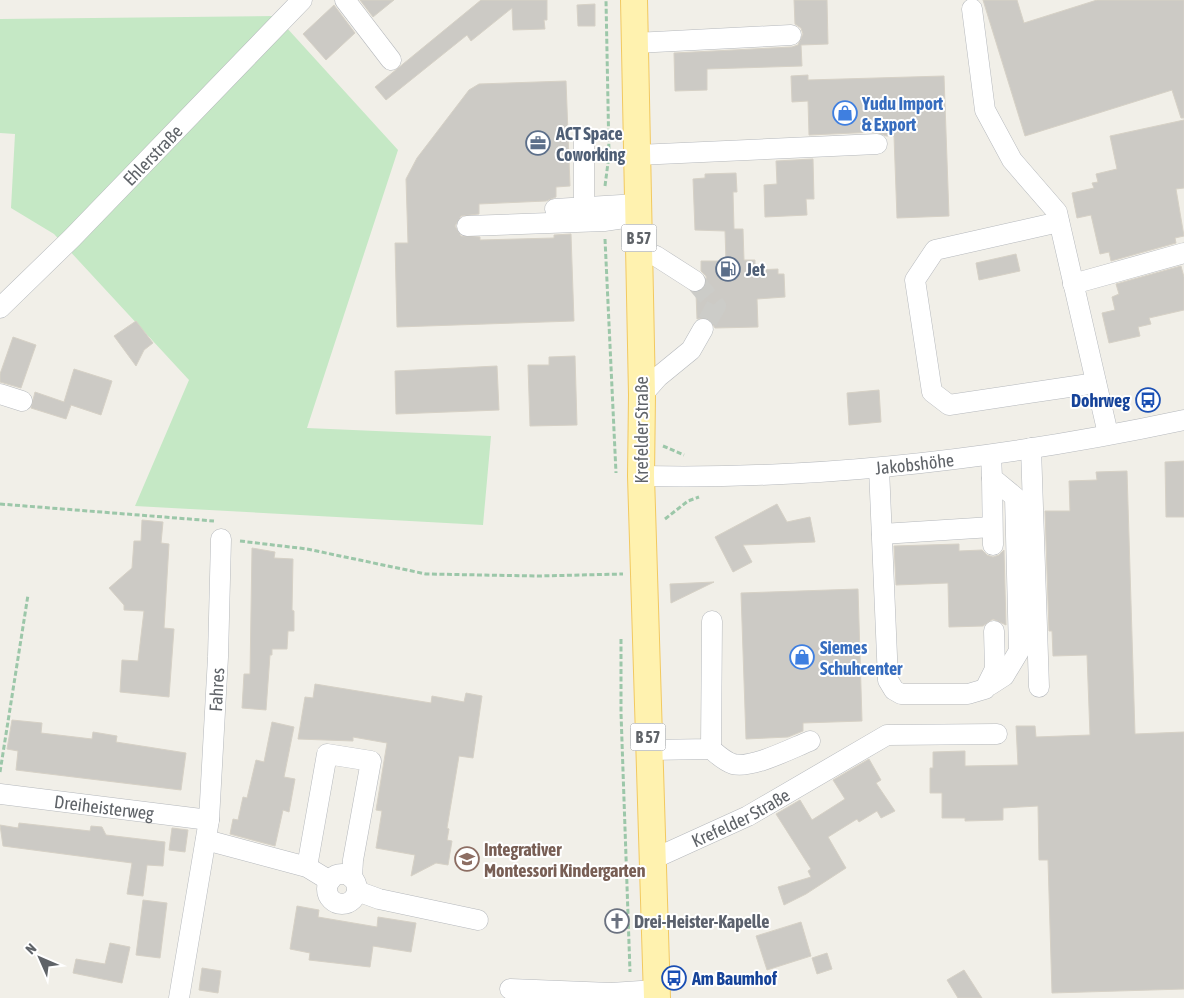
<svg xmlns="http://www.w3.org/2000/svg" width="1184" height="998" font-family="'Asap Condensed',sans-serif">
<rect width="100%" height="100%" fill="#f1efe8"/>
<path fill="#c5e8c5" d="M 276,16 L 398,150 L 307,428 L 491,436 L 483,525 L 135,506 L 189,380 L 54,234 L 11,208 L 15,134 L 0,133 L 0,19 Z"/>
<path fill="#cccac5" stroke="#d6d1c6" d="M 360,0 L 394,0 L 373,17 Z
M 481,0 L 547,0 L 547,20 L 544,20 L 545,29 L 513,30 L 512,8 L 471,41 L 467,35 L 386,100 L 375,87 Z
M 794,0 L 827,0 L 828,44 L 801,45 L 802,66 L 707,69 L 707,90 L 675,91 L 674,53 L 792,47 L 798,45 L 803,34 L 801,28 L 795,24 Z
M 983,0 L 1017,0 L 1024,23 L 1097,0 L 1184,0 L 1184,118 L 1181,118 L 1172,90 L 1025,136 Z
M 595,4 L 595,26 L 578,26 L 577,5 Z
M 334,5 L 355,33 L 326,60 L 303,34 Z
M 808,75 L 808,80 L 944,76 L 949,216 L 897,218 L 894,136 L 886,136 L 876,132 L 809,135 L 808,101 L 792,102 L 791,76 Z
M 566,81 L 570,186 L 556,187 L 556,197 L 546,201 L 479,204 L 479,214 L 461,216 L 455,226 L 461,236 L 480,237 L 480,240 L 554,238 L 554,235 L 571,234 L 574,321 L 397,327 L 395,243 L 408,243 L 406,179 L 417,158 L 469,90 L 479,84 Z
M 1184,120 L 1184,188 L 1176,189 L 1184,236 L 1175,238 L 1176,243 L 1111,261 L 1109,252 L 1100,254 L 1091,215 L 1077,218 L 1072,193 L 1094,188 L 1092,183 L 1098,182 L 1096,174 L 1117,169 L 1110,136 Z
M 813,159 L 814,199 L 806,199 L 807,215 L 765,217 L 764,185 L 777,184 L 776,161 Z
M 736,173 L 737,192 L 733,192 L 734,229 L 743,229 L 744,260 L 755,260 L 755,270 L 778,269 L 778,274 L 784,274 L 785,297 L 757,299 L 758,327 L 715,328 L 708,318 L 697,319 L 696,293 L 705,288 L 707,282 L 706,276 L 701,271 L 701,261 L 726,261 L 725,231 L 695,230 L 693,179 L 705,178 L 705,174 Z
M 1016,254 L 1020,271 L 979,280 L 976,263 Z
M 1181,266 L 1184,277 L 1184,310 L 1149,318 L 1151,324 L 1138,327 L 1140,336 L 1109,343 L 1102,313 L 1115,310 L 1112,297 L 1119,294 L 1116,284 Z
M 136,321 L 153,343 L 144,350 L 136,366 L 114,336 Z
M 13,337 L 36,345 L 21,388 L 0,382 L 0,374 Z
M 575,356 L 577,425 L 530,426 L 528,365 L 549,365 L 549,357 Z
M 497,366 L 499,410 L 396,414 L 395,371 Z
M 74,369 L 112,381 L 101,415 L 71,405 L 66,419 L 31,408 L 35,392 L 64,402 Z
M 879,390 L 881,422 L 849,425 L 847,393 Z
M 1184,461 L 1184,517 L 1166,517 L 1165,462 Z
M 1127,471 L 1135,734 L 1184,732 L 1184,989 L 1052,993 L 1048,860 L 1039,860 L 1038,806 L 1003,808 L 1003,820 L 965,821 L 965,818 L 942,818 L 942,793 L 930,793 L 930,768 L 933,768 L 933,752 L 965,751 L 965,766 L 1018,765 L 1016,726 L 1035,726 L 1036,737 L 1090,735 L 1087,655 L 1053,656 L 1052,631 L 1049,631 L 1045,511 L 1070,511 L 1069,481 L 1097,480 L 1096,472 Z
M 777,504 L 787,522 L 810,517 L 815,542 L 743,545 L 752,562 L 733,572 L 715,537 Z
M 142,520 L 163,522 L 161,543 L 169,544 L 164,628 L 174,629 L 169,697 L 120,692 L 122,660 L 138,661 L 144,611 L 124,610 L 124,605 L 109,588 L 132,568 L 134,541 L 141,541 Z
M 959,544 L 959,551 L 982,550 L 987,555 L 993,557 L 999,555 L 1004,550 L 1006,625 L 993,619 L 983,626 L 949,627 L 948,583 L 896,585 L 894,546 Z
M 252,548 L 275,552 L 274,558 L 293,559 L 292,610 L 294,611 L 294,631 L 288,631 L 287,649 L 272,649 L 272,655 L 270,655 L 266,710 L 242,708 L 244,674 L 250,674 Z
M 714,582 L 671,603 L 670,584 Z
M 858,589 L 862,721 L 803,723 L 803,731 L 788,737 L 746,739 L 741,593 Z
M 315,684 L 431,703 L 432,696 L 464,702 L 466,693 L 482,696 L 473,758 L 459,756 L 447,828 L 449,829 L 447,840 L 452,841 L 448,865 L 436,863 L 411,876 L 415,855 L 376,848 L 382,811 L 376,810 L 387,743 L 353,737 L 353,741 L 298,739 L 305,697 L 313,698 Z
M 12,720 L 42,723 L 41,733 L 92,739 L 93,732 L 117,736 L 116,742 L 186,753 L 181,790 L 16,770 L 18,751 L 7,749 Z
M 272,722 L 294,727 L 284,777 L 295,779 L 289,812 L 283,810 L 275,846 L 230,834 L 233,819 L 238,820 L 243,797 L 247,798 L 256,760 L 264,762 Z
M 869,759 L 881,780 L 876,783 L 895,811 L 881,818 L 877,811 L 859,822 L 857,819 L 828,837 L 846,868 L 806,894 L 784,905 L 778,887 L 811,877 L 808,871 L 811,869 L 776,814 L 800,800 L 812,820 L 845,799 L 833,780 Z
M 19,823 L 90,831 L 91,826 L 102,827 L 106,835 L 165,842 L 163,866 L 147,865 L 143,896 L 127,894 L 132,863 L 3,846 L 0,825 L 18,828 Z
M 172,828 L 188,830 L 185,852 L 169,850 Z
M 143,900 L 167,903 L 160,958 L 136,955 Z
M 297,906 L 319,910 L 318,917 L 377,927 L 378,917 L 416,923 L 411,952 L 373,946 L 370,967 L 309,960 L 310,953 L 290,949 Z
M 801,922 L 811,956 L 767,970 L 756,936 Z
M 110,943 L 130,947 L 122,983 L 73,973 L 76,959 L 105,964 Z
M 827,953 L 832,969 L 817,974 L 812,958 Z
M 202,968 L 221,971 L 218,993 L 199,990 Z
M 964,970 L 982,998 L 958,998 L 947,980 Z"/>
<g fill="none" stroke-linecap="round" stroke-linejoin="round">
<path stroke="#ccccc8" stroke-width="20" stroke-dasharray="20 10" stroke-linecap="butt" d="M 695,281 L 716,306 L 703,329"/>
<g stroke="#b5b8bc" stroke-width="21">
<g id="minor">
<path d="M 345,0 L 391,60"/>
<path d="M 972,9 L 985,110 L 1012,160 L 1057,212 L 1108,434"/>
<path d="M 635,43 L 791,35"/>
<path d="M 584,137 L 584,207"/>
<path d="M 637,155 L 877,144"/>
<path d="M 555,209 L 638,204"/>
<path d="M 1059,222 L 935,250 L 915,280 L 932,392 L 949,405 L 1096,383"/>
<path d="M 467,226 L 604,221 L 638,216"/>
<path d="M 639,249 L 656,256 L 695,281"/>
<path d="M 1073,284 L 1184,253"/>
<path id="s1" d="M 0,308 L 72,238 L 302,0"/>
<path d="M 0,394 L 22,401"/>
<path d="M 642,395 L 658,377 L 691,350 L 703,329"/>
<path d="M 1031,448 L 1039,687"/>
<path d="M 879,468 L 888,680 L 894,690 L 901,694 L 968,694 L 985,689 L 995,669 L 994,631"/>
<path id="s2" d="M 641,476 C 823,480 1006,458 1184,420"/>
<path d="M 992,478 L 993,545"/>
<path d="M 882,534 L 992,527"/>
<path d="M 990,685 L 1004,676 L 1019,651 L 1015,497 L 992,478 L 991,455"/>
<path d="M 711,749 C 718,755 724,761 733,764 C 752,769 792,748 810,741"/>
<path d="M 648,750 L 711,749 L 712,621"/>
<path id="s3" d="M 0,794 L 209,820"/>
<path d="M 206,840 L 307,867 L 330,881"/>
<path id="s4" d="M 651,860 L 748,816 L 887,735 L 997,734"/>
<path d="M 307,867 L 327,754 L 371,761 L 353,860 L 352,878"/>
<circle cx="342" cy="889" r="15"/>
<path d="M 357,891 L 379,899 L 478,920"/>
<path d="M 510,989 L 611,993 L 656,990"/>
<path id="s5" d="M 179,998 L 209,820 L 218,657 L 221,539"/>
</g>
</g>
<g stroke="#f2c960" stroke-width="28">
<path id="major" d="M 634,0 L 642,395 L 641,476 L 657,998"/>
</g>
<path stroke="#9cc7a9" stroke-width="3" stroke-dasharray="5 2.5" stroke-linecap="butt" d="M 605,186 L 609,155 L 606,0
M 605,239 L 616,473
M 663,446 L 684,455
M 0,504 L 214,521
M 665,519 L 688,501 L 699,497
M 240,541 L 307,549 L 426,574 L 538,576 L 623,574
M 621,639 L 621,713 L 630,972
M 0,772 L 28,595"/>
<use href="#minor" stroke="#fff" stroke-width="20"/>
<use href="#major" stroke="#fff2af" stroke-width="26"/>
</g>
<defs>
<g id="shop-ring" transform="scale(1.25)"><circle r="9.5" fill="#fff" stroke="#3f7fe0" stroke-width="1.5"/><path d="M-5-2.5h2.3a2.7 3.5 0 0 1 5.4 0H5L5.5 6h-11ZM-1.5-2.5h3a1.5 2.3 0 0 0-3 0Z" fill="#3f7fe0"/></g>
<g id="office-ring" transform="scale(1.25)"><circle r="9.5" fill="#fff" stroke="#5c6f8a" stroke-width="1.5"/><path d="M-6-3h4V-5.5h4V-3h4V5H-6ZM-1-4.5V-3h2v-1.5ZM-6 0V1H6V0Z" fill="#5c6f8a"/></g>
<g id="fuel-ring" transform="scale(1.25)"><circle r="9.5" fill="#fff" stroke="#5c6f8a" stroke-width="1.5"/><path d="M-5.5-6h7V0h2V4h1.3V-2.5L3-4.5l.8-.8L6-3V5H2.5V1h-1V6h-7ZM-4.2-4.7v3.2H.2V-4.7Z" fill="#5c6f8a"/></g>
<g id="bus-ring" transform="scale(1.25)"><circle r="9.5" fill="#fff" stroke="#1a4fb4" stroke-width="1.5"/><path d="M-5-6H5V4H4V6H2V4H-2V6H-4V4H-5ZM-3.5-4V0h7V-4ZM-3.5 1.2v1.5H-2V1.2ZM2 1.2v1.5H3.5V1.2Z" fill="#1a4fb4"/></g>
<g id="school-ring" transform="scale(1.25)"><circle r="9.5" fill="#fff" stroke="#8d6e63" stroke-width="1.5"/><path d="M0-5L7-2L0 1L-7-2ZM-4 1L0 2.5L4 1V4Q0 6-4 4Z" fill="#8d6e63"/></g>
<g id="church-ring" transform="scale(1.25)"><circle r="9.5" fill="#fff" stroke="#6b7280" stroke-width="1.5"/><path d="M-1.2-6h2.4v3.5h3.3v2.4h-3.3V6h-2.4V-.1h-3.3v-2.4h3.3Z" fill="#6b7280"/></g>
</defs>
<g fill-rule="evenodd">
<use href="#shop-ring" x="845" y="113"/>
<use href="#office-ring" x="538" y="143"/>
<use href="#fuel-ring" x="728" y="269"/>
<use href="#bus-ring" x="1148" y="400"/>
<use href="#shop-ring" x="802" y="657"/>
<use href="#school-ring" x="467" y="859"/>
<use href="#church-ring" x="617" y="921"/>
<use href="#bus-ring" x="674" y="978"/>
</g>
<g text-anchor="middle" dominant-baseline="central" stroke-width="4" stroke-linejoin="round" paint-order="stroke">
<g fill="#fff" stroke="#8f9295" stroke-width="1">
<rect x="621.5" y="224.5" width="35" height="27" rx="4"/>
<rect x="630.5" y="723.5" width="35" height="27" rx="4"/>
</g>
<g font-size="16" font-weight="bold" fill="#5f6368">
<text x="639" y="238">B 57</text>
<text x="648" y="737">B 57</text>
</g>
<g font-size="18" font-weight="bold" fill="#366cbe" stroke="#fff" text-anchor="start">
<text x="862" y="103">Yudu Import<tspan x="862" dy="21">&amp; Export</tspan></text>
<text x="820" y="647">Siemes<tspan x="820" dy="21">Schuhcenter</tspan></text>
</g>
<g font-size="18" font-weight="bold" fill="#4e5e75" stroke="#fff" text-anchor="start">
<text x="556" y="133">ACT Space<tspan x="556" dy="21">Coworking</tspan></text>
<text x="746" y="269">Jet</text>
</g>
<g font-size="18" fill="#5f6368" stroke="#fff">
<text stroke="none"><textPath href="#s1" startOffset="216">Ehlerstraße</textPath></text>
<text transform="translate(641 430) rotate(-90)">Krefelder Straße</text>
<text stroke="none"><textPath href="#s2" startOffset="274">Jakobshöhe</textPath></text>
<text stroke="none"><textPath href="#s5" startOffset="311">Fahres</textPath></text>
<text stroke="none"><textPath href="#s3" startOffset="105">Dreiheisterweg</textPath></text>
<text stroke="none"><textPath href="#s4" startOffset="99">Krefelder Straße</textPath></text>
</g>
<g font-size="18" font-weight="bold" fill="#164399" stroke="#fff" text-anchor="end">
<text x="1130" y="400">Dohrweg</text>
<text x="692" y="978" text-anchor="start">Am Baumhof</text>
</g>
<g font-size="18" font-weight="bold" fill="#785e54" stroke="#fff" text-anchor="start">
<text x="484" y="849">Integrativer<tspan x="484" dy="21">Montessori Kindergarten</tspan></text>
</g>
<g font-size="18" font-weight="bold" fill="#5b616d" stroke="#fff" text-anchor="start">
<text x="634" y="921">Drei-Heister-Kapelle</text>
</g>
</g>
<g transform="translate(40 958) rotate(315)" stroke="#ffffff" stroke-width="4" paint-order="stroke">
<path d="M0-4L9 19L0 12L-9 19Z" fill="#5f6368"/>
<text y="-8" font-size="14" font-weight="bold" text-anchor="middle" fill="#5f6368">N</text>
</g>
</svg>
